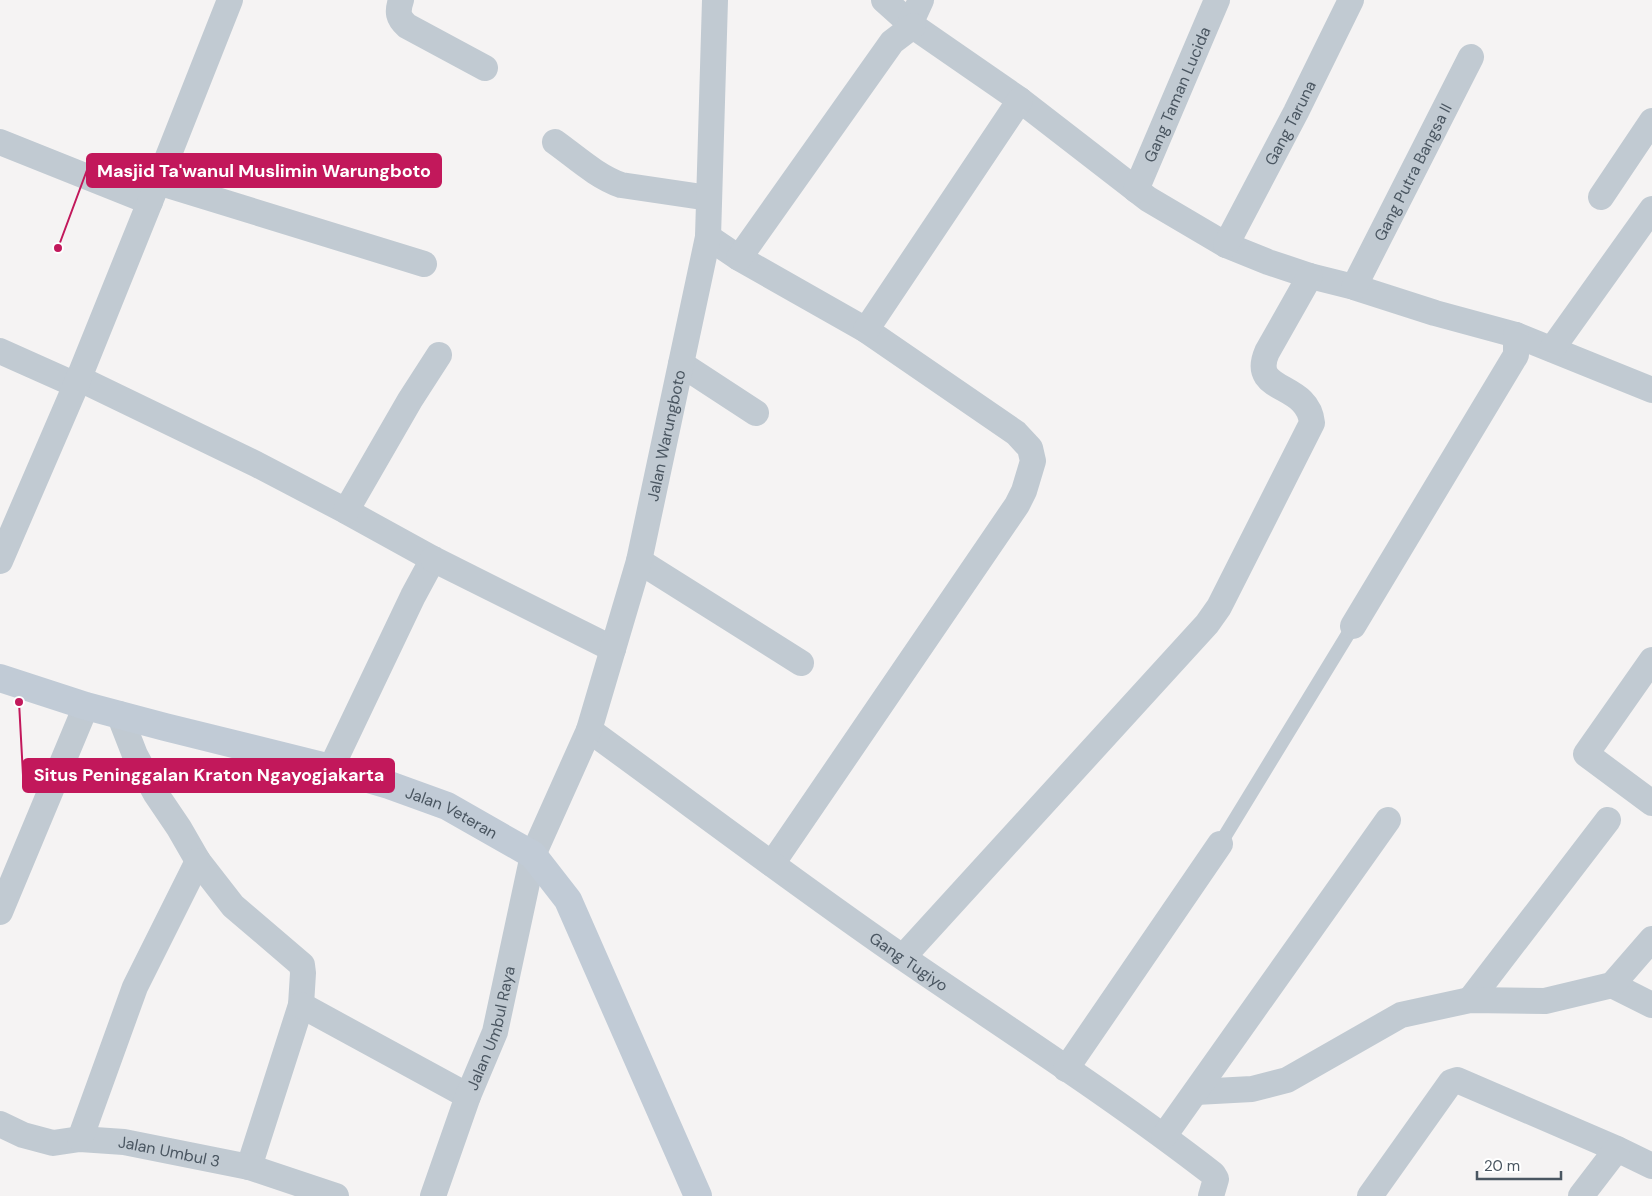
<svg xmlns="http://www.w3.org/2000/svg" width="1652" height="1196" font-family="'DM Sans',sans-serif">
<rect width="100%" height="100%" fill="#f5f3f3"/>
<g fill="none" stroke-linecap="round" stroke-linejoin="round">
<path stroke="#c1cad2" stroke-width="14" d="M 1220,844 L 1353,626"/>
<g stroke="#c1cad2" stroke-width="26">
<path d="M 401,0 C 397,12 398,18 407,26 L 485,68"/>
<path d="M 884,0 L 913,26 L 1020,100 L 1148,199 L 1226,245 L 1268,262 L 1310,276 L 1354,287 L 1435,313 L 1516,335 L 1652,390"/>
<path d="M 910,24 L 921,0"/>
<path d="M 0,142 L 150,202"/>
<path d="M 555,142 C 576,157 596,176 621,185 L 709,198"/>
<path d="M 158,182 L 424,264"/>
<path id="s1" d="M 1136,190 L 1217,0"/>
<path d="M 1601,197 L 1652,121"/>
<path d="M 708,237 L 739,258 L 866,330 L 1016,433 L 1030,448 L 1033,461 L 1024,491 L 1017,505 L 772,864"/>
<path id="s2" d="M 1226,245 L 1296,112 L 1351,0"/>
<path d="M 739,258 L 892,42 L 913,26"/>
<path id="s3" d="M 1354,287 L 1471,57"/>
<path d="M 866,330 L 1020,100"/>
<path d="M 1552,349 L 1652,209"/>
<path d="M 0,351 L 76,385"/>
<path d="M 681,364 L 756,413"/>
<path d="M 78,378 L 256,464 L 346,511 L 433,559 L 413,596 L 331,768"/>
<path d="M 346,511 L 410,400 L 439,355"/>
<path d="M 433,559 L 613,649"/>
<path d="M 0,561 L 76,385 L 158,182 L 230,0"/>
<path d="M 639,561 L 801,663"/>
<path d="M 1353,626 L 1516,355 L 1516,335"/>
<path d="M 1652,660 L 1586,754 L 1652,803"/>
<path d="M 119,714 L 135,755 L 156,794 L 179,828 L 198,861 L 233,906 L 302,965 L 303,973 L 301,1005 L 249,1167"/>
<path id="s4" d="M 589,730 C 691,804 791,880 895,952 C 1001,1025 1111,1095 1213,1174 L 1216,1179 L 1211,1196"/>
<path d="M 0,912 L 86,706"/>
<path d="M 903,957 L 1207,624 L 1219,607 L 1312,423 C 1308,381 1249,394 1267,352 L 1310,276"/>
<path d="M 1612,985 L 1652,1005"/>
<path d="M 1470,1000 L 1608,820"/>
<path d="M 301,1005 L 468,1096"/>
<path d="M 1066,1069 L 1220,844"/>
<path d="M 1196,1092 L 1252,1089 L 1287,1080 L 1401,1015 L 1470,1000 L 1545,1001 L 1612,985 L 1652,939"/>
<path id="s5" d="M 0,1124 L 23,1135 L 53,1143 L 80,1139 L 124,1142 L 249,1167 L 336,1196"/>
<path d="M 1164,1136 L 1388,820"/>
<path d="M 80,1139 L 135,987 L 198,861"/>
<path id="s6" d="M 433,1196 L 468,1096 L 495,1032 L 533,855 L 589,730 L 639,561 L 708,237 L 715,0"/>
<path d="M 1370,1196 L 1451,1082 L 1457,1080 L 1617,1149 L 1652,1166"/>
<path d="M 1581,1196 L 1617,1149"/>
</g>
<path stroke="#c1cbd6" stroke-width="28" id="s7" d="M 0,678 L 86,706 L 165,727 L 331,768 L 389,785 L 447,806 L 533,855 L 568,900 L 698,1196"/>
</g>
<g text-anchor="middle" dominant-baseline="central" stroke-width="4.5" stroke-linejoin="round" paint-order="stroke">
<g font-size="16" fill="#4a5661" stroke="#fff">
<text stroke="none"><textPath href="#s1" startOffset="104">Gang Taman Lucida</textPath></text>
<text stroke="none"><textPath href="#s2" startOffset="138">Gang Taruna</textPath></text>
<text stroke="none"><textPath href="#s3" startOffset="129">Gang Putra Bangsa II</textPath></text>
<text stroke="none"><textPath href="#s6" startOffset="798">Jalan Warungboto</textPath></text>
<text stroke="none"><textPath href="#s7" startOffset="472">Jalan Veteran</textPath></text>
<text stroke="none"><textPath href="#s4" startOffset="395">Gang Tugiyo</textPath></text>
<text stroke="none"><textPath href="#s6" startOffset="178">Jalan Umbul Raya</textPath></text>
<text stroke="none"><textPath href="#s5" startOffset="174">Jalan Umbul 3</textPath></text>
</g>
</g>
<path fill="none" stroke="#c2185b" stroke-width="2" d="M58 248L87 170M19 702L23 775"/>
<g fill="#c2185b" stroke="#fff" stroke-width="2">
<circle cx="58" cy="248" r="5"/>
<circle cx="19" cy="702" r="5"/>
</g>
<g fill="#c2185b" stroke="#c2185b" stroke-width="2">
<rect x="87" y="154" width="354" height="33" rx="5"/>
<rect x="23" y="759" width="371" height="33" rx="5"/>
</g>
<g font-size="18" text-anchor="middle" font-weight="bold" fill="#fff">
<text x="264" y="177">Masjid Ta'wanul Muslimin Warungboto</text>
<text x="209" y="781">Situs Peninggalan Kraton Ngayogjakarta</text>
</g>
<path d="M1477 1171v8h84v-8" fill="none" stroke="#4a5661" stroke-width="2.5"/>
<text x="1484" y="1171" font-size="15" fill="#4a5661" stroke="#ffffff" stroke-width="4" paint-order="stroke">20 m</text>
</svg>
